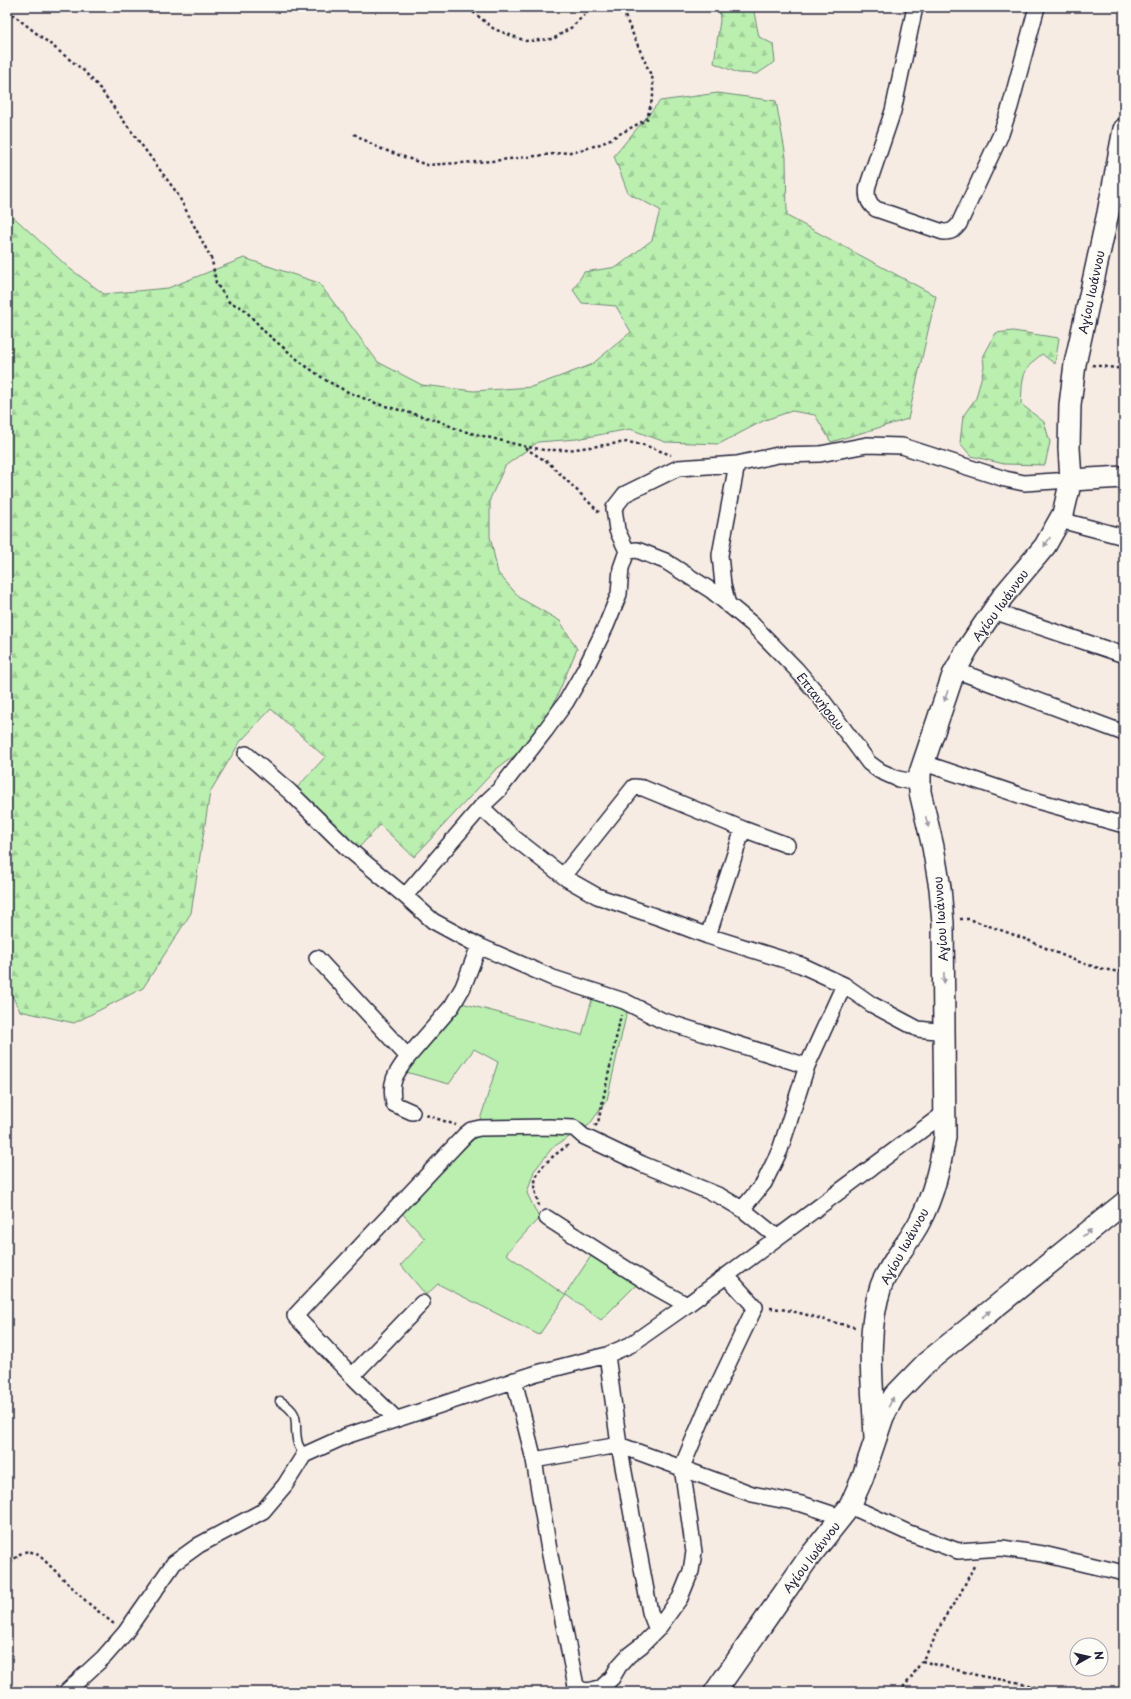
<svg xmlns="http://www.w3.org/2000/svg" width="1131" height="1699" font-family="'Playpen Sans',sans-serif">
<defs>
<pattern id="forest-firs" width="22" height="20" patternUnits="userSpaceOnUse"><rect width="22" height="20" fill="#baefb0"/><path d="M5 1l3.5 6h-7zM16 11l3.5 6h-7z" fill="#a0cd98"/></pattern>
</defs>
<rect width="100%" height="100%" fill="#f7ece3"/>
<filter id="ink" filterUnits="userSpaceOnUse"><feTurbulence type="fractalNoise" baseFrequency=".025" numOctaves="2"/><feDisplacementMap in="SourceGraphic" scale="8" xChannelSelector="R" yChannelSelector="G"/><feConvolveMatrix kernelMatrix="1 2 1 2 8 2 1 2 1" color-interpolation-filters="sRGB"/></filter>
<g filter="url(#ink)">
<path fill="#baefb0" stroke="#6e8876" d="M 593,996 L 627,1011 L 607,1100 L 589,1125 L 553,1147 L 534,1171 L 527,1193 L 539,1218 L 506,1254 L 565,1295 L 591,1256 L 636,1285 L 601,1320 L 566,1295 L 539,1335 L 438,1284 L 426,1295 L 401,1265 L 425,1239 L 400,1211 L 474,1139 L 498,1062 L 474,1049 L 449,1084 L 402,1071 L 458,1002 L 582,1035 Z"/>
<path fill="url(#forest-firs)" stroke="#6e8876" d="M 719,7 L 753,7 L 759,37 L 773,44 L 775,62 L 757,74 L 738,73 L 714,63 L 720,20 Z
M 718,93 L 776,101 L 786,157 L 787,216 L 936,296 L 908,419 L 831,442 L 815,415 L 792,411 L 765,420 L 719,444 L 665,442 L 630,429 L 577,439 L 538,442 L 505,466 L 490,499 L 490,536 L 498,573 L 520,598 L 560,621 L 577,649 L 552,708 L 521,751 L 495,770 L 414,857 L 380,825 L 351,856 L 293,792 L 325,757 L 271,709 L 240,742 L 210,792 L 191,913 L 143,988 L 74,1023 L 20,1011 L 7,987 L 7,211 L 69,268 L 104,294 L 168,288 L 244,258 L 319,283 L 378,362 L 422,385 L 474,391 L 531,387 L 591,365 L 631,332 L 616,306 L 582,303 L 573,290 L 584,272 L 617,267 L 652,240 L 660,210 L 628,193 L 614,156 L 660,101 Z
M 1013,331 L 1059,338 L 1055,364 L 1042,354 C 1020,371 1023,378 1021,404 L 1044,422 L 1050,442 L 1045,465 L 1004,464 L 971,456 L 960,443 L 963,416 L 976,398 L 984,367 L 983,357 L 996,333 Z"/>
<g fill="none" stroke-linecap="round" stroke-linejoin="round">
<g stroke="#22223b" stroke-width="11">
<path id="lane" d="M 280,1401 C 304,1416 292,1423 298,1444 C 300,1448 302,1452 304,1455"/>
</g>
<g stroke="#22223b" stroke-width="18">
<path id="street" d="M 915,7 L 893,111 L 868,185 C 866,195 867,203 876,209 L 943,232 C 950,232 954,231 959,224 L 1001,134 L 1010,107 L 1037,7
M 1060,520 L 1124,537
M 627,551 L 617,530 L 614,508 L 625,494 L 678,468 L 737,464
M 728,605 L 723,585 L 720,555 L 737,464 L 778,455 L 820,454 L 867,445 L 902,446 L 1005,479 L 1024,483 L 1071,480
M 993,611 L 1124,655
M 955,670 L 1124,733
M 246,754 L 290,792 L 346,847 L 405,896 L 433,921 L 479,946 L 553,978 L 624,1001 L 661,1020 L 807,1066
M 924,763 L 1034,800 L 1124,825
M 481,807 L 513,837 L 567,879 L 597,896 L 663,919 L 708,936 L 801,965 L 844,985 L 871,1004 L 918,1029 L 945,1032
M 563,876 L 634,787 L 643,788 L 743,829 L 787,845
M 405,896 L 481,807 L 499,790 L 545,731 L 566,702 L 585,669 L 606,626 L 619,594 L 621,568 L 627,551 L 637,550 L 665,561 L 712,591 L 752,624 L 796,669 L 820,697 L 869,763 L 880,771 L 898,779 L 920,783
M 708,936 L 743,829
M 317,958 L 408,1057 L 452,1006 L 463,987 L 479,946
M 408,1057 C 395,1074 389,1082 394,1104 L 412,1112
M 742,1209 L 764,1183 L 780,1150 L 807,1066 L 844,985
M 547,1218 L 653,1286 L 687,1305
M 422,1303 L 352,1376 L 295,1316 L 465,1135 L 471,1130 L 480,1128 L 549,1127 L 574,1128 L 583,1136 L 642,1164 L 720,1196 L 742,1209 L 777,1237
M 607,1355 L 619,1445 L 650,1612 L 657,1630
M 352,1376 L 396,1419
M 514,1380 L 534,1460 L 549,1550 L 576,1686 L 582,1690 L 589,1691 L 602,1687 L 612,1678 L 619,1666 L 629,1655 L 642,1645 L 657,1630 L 680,1598 L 691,1571 L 694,1552 L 682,1467 L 706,1410 L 755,1307 L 726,1275
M 534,1460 L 619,1445 L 752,1494 L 802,1504 L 841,1517
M 850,1506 L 909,1533 L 958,1551 L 1002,1548 L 1043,1554 L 1124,1573
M 66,1692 L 104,1657 L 125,1633 L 174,1563 L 199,1545 L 263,1511 L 285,1485 L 304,1455 L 346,1436 L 537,1373 L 607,1355 L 630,1345 L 687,1305 L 946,1112"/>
</g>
<g stroke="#22223b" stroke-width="24">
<path id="secondary" d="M 1071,480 L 1124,477
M 875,1438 C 873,1388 865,1334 881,1286 C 890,1262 909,1243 920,1221 C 934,1194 940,1166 945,1137 L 943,923 L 940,888 L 933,847 L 920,792 L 920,773 L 953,675 L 968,648 L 1003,596 L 1045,546 L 1063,514 L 1071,480 L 1069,448 L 1070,405 L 1075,364 L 1108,213 L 1124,129
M 715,1692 L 807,1560 L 850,1506 L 862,1479 L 883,1417 L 894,1396 L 926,1363 L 1124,1203"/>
</g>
<path stroke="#22223b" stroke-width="2.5" stroke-dasharray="3 3" stroke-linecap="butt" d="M 7,10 L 83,70 L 98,86 L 177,193 L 212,260 L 216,283 L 229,302 L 243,308 L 266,333 L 303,364 L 327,381 L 348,392 L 378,404 L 439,421 L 459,430 L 523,446 L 544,450 L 568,450 L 627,442 L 644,445 L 671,455
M 473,12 L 494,29 L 526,41 L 553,39 L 572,27 L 592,7
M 354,134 L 379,148 L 427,165 L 492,161 L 579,151 L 603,143 L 647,119 L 653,96 L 653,80 L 621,7
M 1092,365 L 1124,369
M 525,448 L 549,463 L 599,512
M 960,919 L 969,919 C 989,926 1010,933 1030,941 C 1060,954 1091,970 1124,972
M 426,1115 L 456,1125
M 595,1126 L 598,1123 L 621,1015
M 539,1206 C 537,1198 533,1186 536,1178 C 541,1164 558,1152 570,1144
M 770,1308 C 799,1310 826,1322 855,1327
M 7,1568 C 18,1554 24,1546 40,1556 L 88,1603 L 114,1624
M 922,1661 L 980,1676 L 1022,1683 L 1049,1692
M 899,1692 L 911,1678 L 930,1648 L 943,1620 L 960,1594 L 975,1564"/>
<use href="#lane" stroke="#fdfcf7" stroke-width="8"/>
<use href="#street" stroke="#fdfcf7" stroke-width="15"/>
<use href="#secondary" stroke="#fdfcf7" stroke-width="21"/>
</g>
<defs><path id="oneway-solid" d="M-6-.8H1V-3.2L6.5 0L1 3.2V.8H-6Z"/></defs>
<g fill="#9a9aa2">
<use href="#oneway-solid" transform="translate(1047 542) rotate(124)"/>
<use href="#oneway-solid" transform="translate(946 696) rotate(108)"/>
<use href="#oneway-solid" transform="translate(927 822) rotate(76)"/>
<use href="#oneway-solid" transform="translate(944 978) rotate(89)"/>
<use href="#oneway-solid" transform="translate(1087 1233) rotate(-38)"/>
<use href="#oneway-solid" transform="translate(986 1314) rotate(-39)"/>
<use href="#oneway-solid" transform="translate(891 1402) rotate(-63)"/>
</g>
</g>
<g text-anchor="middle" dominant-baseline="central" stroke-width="3" stroke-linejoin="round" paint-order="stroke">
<g font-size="12" fill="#22223b" stroke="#fdfcf7">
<text transform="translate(1091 292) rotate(-78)">Αγίου Ιωάννου</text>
<text transform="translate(1000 605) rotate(-54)">Αγίου Ιωάννου</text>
<text transform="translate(821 701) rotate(52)">Επτανήσοιυ</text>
<text transform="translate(940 919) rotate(-94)">Αγίου Ιωάννου</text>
<text transform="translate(904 1246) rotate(-61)">Αγίου Ιωάννου</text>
<text transform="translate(811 1557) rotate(-53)">Αγίου Ιωάννου</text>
</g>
</g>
<rect width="1131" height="1699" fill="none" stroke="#fdfcf7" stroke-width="24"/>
<rect x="12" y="12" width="1107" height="1675" fill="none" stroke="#22223b" stroke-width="1.5" filter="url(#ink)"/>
<g transform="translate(1089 1657) rotate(82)"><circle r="19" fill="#fdfcf7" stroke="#a5a5ac"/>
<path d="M0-3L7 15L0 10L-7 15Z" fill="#22223b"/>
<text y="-6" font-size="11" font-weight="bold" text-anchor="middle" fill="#22223b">N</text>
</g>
</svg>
